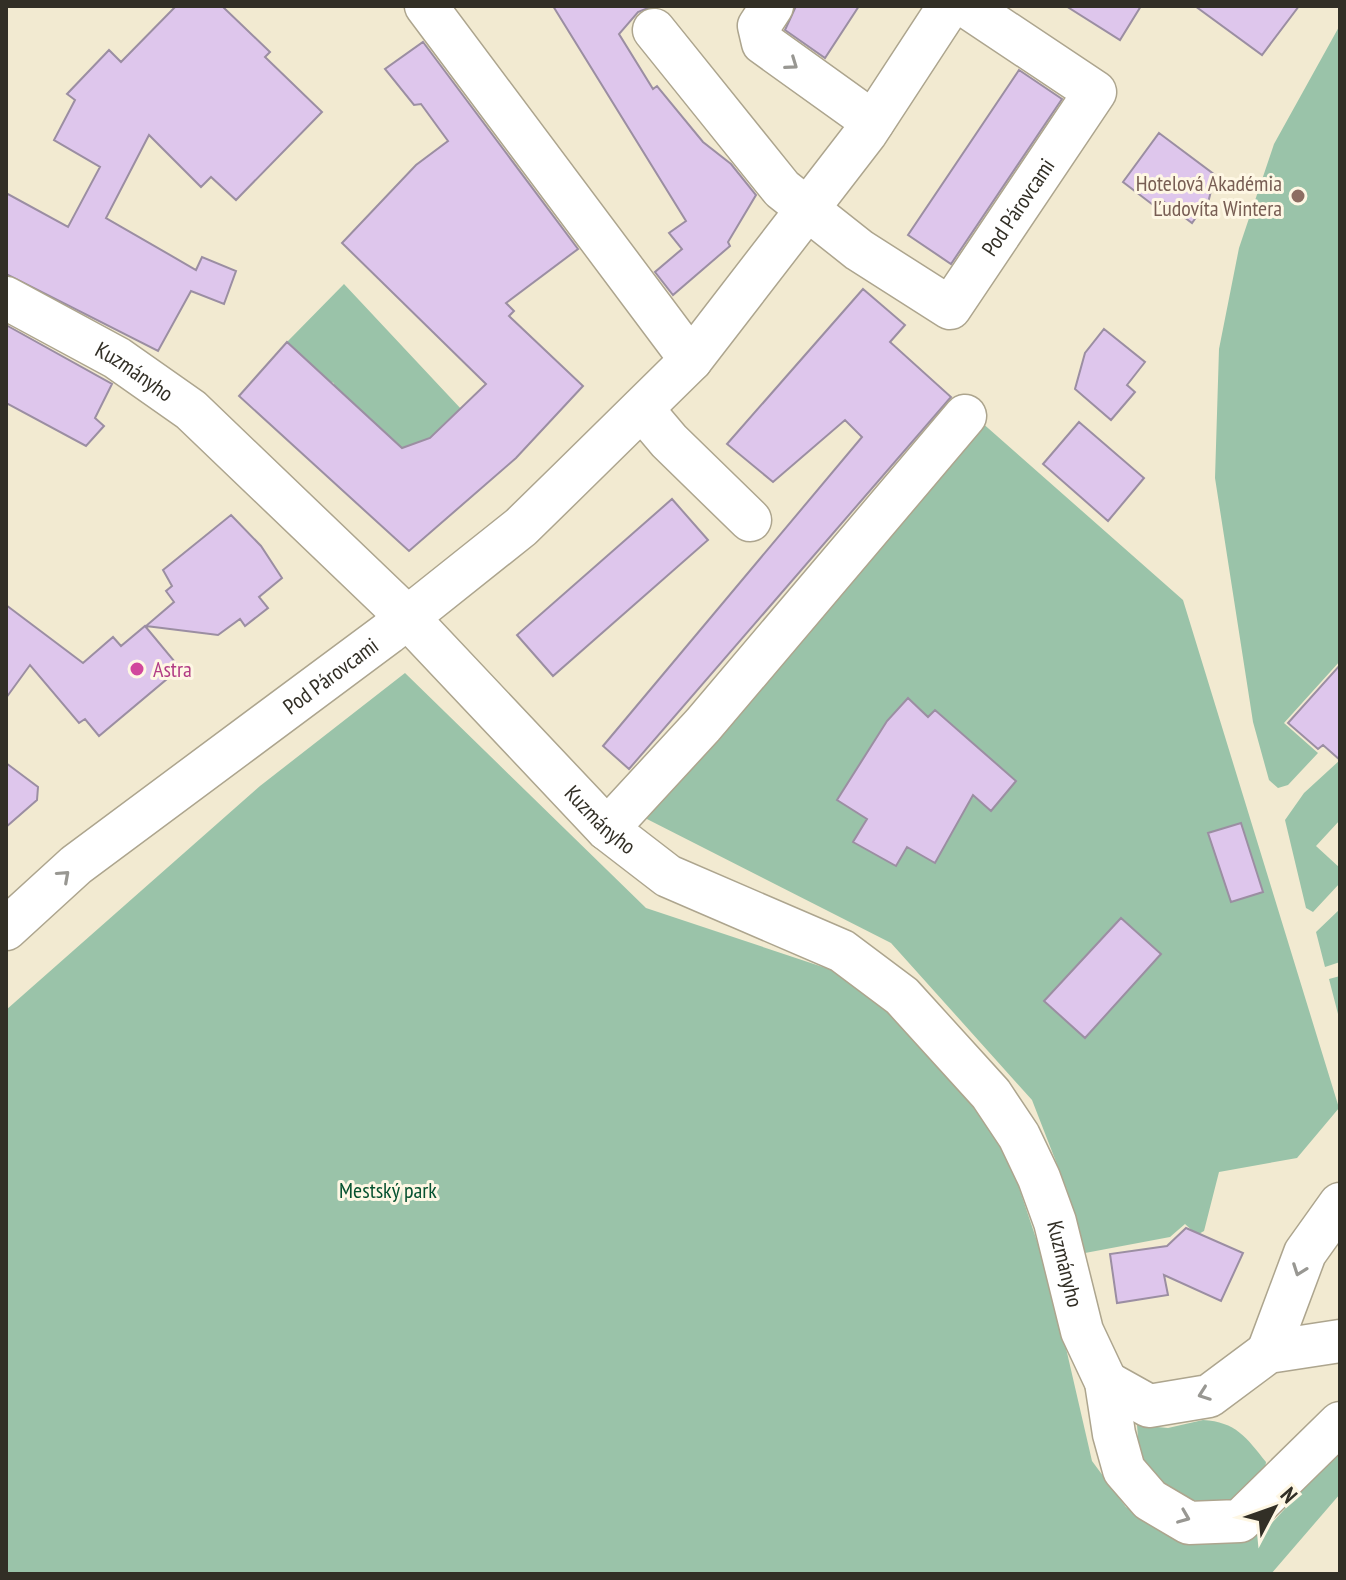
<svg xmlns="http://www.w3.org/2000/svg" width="1346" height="1580" font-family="'PT Sans Narrow',sans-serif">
<rect width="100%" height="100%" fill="#f2ead1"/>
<path fill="#9ac3a9" d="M 1340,25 L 1340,661 L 1284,723 L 1318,753 L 1288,785 L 1278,788 L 1269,780 L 1253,722 L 1215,478 L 1219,349 L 1239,248 L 1274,144 Z
M 344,284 L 462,410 L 436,459 L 419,442 L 411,445 L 408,454 L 335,398 L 334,383 L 325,380 L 287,342 Z
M 980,421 L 1183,600 L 1339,1108 L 1297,1158 L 1219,1172 L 1204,1231 L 1197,1235 L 1185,1224 L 1170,1237 L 1085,1253 L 1067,1190 L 1032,1100 L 891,943 L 641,816 Z
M 405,673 L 646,908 L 880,986 L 992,1107 L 1051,1283 L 1092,1461 L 1126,1507 L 1182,1540 L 1243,1537 L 1270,1525 L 1340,1449 L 1340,1494 L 1271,1574 L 6,1574 L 6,1010 L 260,786 Z
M 1340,760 L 1340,820 L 1316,846 L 1340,868 L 1340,883 L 1313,912 L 1306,908 L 1285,820 L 1304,793 Z
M 1340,909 L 1340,962 L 1325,967 L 1316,932 Z
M 1340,976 L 1340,1013 L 1338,1014 L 1329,979 Z
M 1203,1420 C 1236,1422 1246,1437 1266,1462 L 1263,1484 C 1255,1489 1245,1497 1236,1500 C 1200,1512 1157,1490 1142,1456 C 1138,1448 1138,1435 1137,1425 L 1168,1428 Z"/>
<path fill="#dec6ec" stroke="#9b8ea2" stroke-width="2" d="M 176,6 L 222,6 L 270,52 L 265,57 L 322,112 L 236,200 L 211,177 L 201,187 L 149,135 L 106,218 L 196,270 L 202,257 L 236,271 L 224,304 L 191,291 L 158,351 L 6,274 L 6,193 L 68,227 L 100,167 L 54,140 L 75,100 L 67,94 L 109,50 L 121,62 Z
M 553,6 L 653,6 L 638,12 L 619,34 L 653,89 L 657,86 L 703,142 L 731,164 L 756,195 L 728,242 L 730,246 L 673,295 L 655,272 L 682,249 L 669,233 L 686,221 Z
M 796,6 L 859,6 L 825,58 L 785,30 Z
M 1066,6 L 1141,6 L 1120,40 Z
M 1195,6 L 1299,6 L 1262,55 Z
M 423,42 L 578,249 L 506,303 L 514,311 L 509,316 L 583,386 L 516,458 L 409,551 L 239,396 L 287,342 L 402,448 L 430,438 L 486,384 L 342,243 L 416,165 L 448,141 L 421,104 L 414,105 L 385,69 Z
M 1019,70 L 1062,99 L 951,264 L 908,235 Z
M 1159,133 L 1215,175 L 1209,199 L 1192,223 L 1163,201 L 1157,208 L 1123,182 Z
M 863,289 L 905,325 L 890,342 L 951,397 L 629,769 L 603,746 L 862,437 L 845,420 L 773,482 L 727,444 Z
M 6,325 L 112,384 L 95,418 L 104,426 L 86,446 L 6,403 Z
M 1104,329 L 1145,362 L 1127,385 L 1135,392 L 1111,420 L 1075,389 L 1085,353 Z
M 1079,422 L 1144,478 L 1108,521 L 1043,464 Z
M 672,499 L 708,540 L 553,676 L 517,635 Z
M 231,515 L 261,546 L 282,578 L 259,597 L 268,608 L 245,626 L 240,619 L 218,635 L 146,626 L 174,602 L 166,591 L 172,586 L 163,570 Z
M 6,605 L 83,663 L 113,637 L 121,646 L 145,626 L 180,668 L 99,736 L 85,719 L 79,723 L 30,665 L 6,698 Z
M 1340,665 L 1340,760 L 1323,745 L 1318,749 L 1288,723 Z
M 908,698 L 928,717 L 935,710 L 1016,781 L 991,811 L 973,795 L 935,863 L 907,847 L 896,866 L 853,842 L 867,819 L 837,800 L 887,721 Z
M 6,763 L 38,787 L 37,800 L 6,827 Z
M 1241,823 L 1263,892 L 1231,902 L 1208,833 Z
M 1121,918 L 1161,954 L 1085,1038 L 1044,1001 Z
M 1186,1228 L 1243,1253 L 1221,1301 L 1164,1275 L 1168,1295 L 1117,1303 L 1110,1254 L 1167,1246 Z"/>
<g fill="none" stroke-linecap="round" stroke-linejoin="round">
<g stroke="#ada58e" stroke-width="45">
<g id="minor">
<path d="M 426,6 L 691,360"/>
<path d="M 772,6 L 759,26 L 763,43 L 873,122"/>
<path id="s1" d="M 654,30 L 782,189 L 859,250 L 950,308 L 1095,92 L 966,6"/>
<path id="s2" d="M 6,298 L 117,358 L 191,410 L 407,617 L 607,829 L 668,876 L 842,951 L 902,996 L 991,1094 L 1019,1136 L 1039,1178 L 1055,1222 L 1082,1331 L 1106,1382 L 1114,1434 L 1124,1470 L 1150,1500 L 1189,1523 L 1240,1521 L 1340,1423"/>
<path d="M 642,409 L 669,441 L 750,520"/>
<path d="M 607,829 L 703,725 L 965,416"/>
<path id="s3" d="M 6,929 L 76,865 L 388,633 L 521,527 L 569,480 L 691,360 L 866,133 L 949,6"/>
<path d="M 1268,1352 L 1305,1253 L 1340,1204"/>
<path d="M 1106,1382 L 1149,1406 L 1209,1396 L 1268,1352 L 1340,1341"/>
</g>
</g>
<use href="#minor" stroke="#fff" stroke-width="42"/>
</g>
<defs><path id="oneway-chevron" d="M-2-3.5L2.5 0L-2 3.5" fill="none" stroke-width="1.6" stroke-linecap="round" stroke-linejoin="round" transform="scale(2)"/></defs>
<g stroke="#989792">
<use href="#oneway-chevron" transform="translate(792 64) rotate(35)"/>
<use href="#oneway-chevron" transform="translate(64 876) rotate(-42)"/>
<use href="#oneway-chevron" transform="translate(1299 1270) rotate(110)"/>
<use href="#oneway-chevron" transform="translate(1204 1394) rotate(160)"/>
<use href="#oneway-chevron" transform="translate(1184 1517) rotate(22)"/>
</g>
<circle fill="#8d6e63" stroke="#fef7e4" stroke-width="3" cx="1298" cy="196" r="8"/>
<circle fill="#d1479c" stroke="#fef7e4" stroke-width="3" cx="137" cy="669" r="8"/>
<g text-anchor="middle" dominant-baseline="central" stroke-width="6" stroke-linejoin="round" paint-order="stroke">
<g font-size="22" fill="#785e54" stroke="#fef7e4" text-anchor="end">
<text x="1282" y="183">Hotelová Akadémia<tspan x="1282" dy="25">Ľudovíta Wintera</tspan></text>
</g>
<g font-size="22" fill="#322f26" stroke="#fef7e4">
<text stroke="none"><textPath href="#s1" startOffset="532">Pod Párovcami</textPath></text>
<text stroke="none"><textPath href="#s2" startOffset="148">Kuzmányho</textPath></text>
<text stroke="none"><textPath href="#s3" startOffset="412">Pod Párovcami</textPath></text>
<text stroke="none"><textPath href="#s2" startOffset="796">Kuzmányho</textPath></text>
<text stroke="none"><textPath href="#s2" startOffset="1468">Kuzmányho</textPath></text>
</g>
<g font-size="22" fill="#b23c85" stroke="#fef7e4" text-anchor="start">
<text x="153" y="669">Astra</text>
</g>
<g font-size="22" fill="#065230" stroke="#fef7e4">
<text x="388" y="1190">Mestský park</text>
</g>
</g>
<rect width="1346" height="1580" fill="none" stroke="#322f26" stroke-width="16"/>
<g transform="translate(1274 1508) rotate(49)" stroke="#fef7e4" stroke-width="6" paint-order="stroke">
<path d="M0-6L14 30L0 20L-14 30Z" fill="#322f26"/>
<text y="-12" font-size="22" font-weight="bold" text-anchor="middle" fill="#322f26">N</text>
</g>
</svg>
